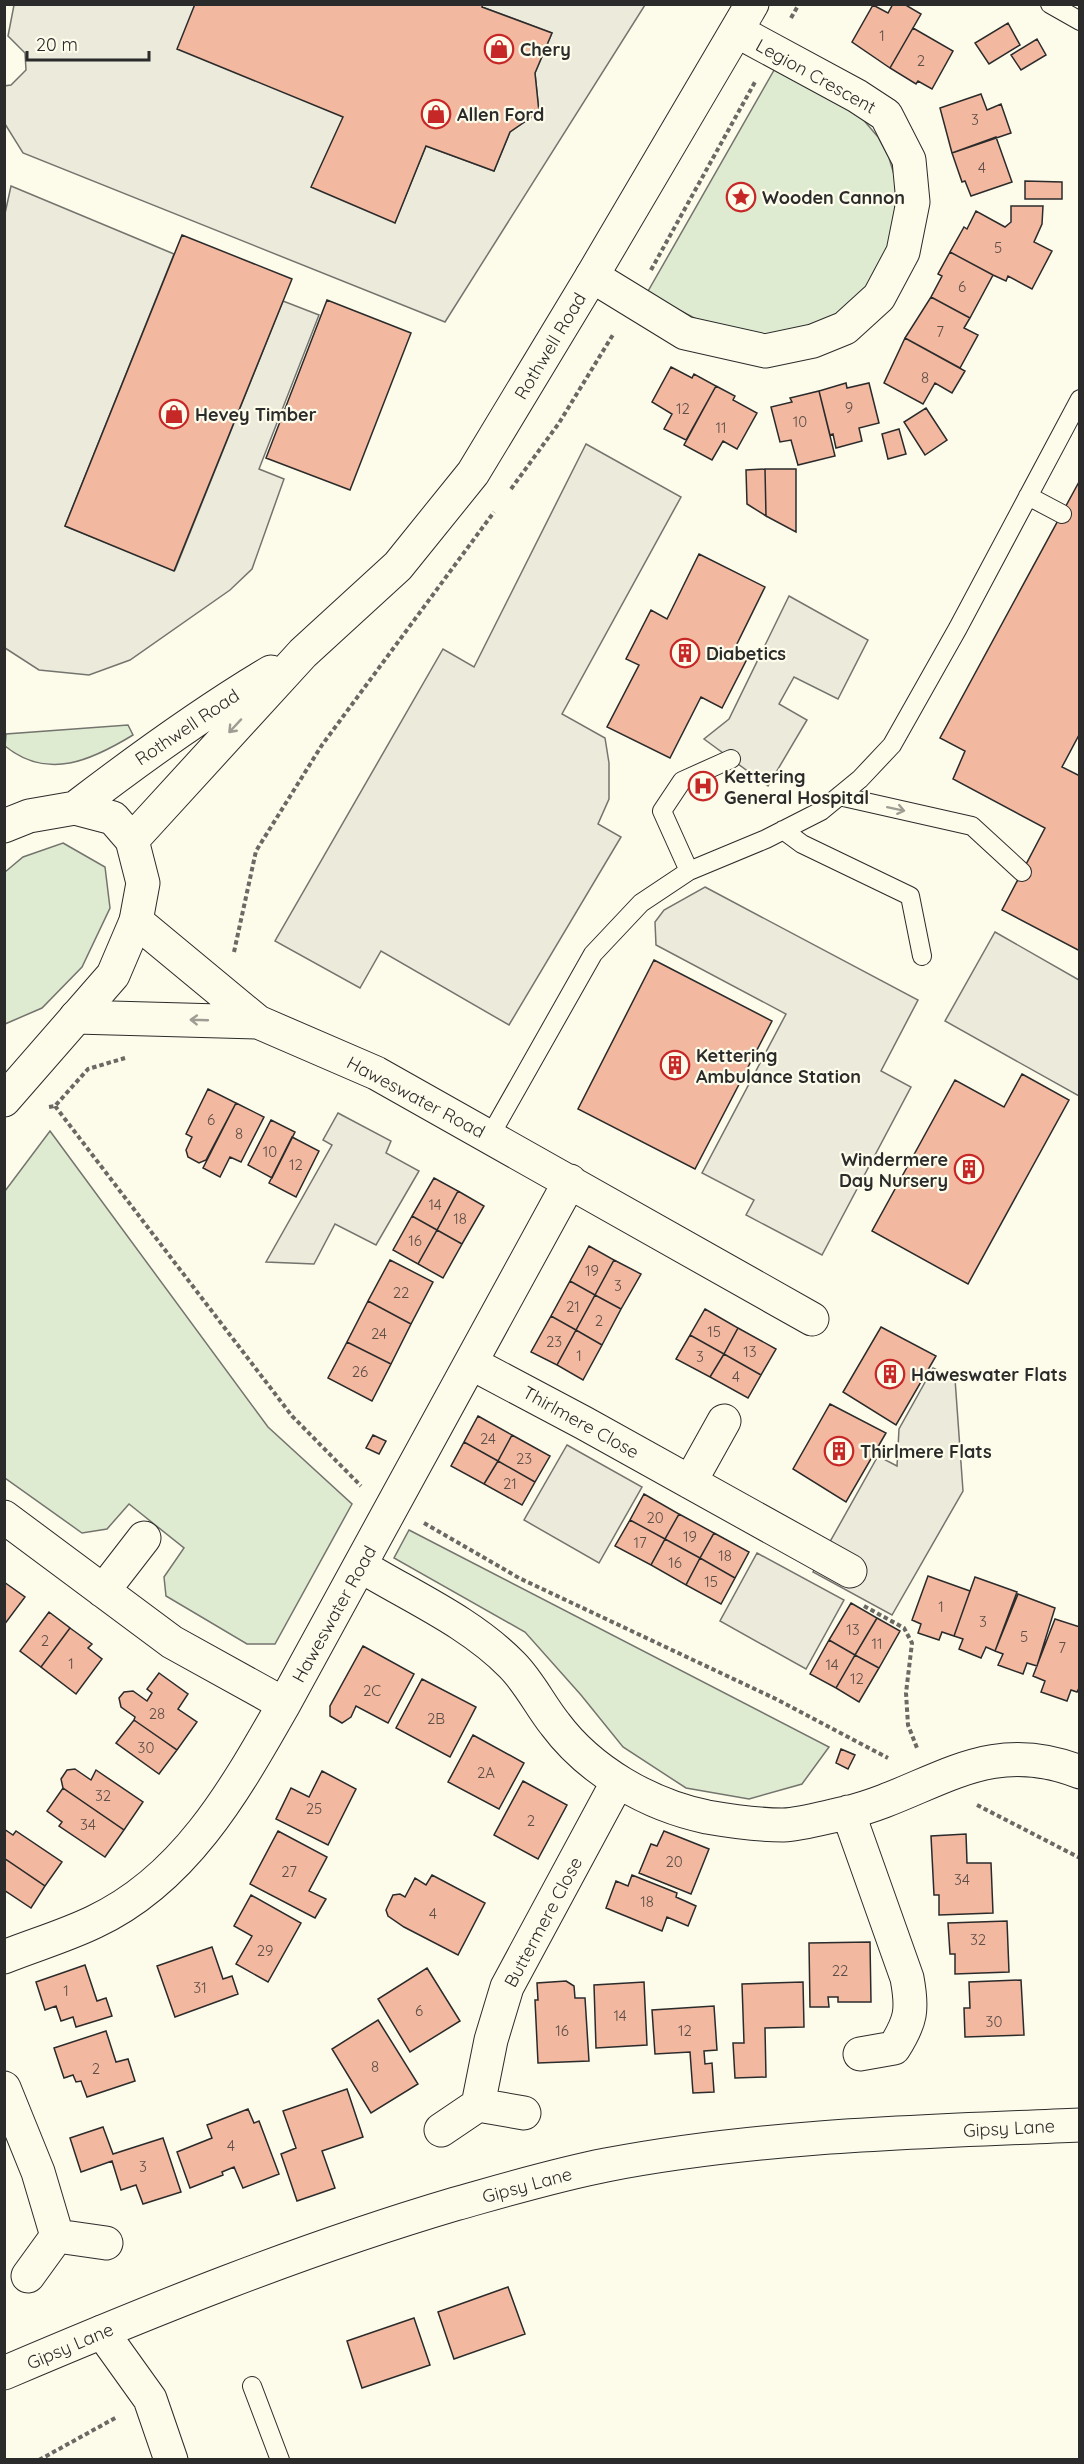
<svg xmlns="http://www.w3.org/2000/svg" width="1084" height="2464" font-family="Quicksand,sans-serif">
<rect width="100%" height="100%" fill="#fdfbea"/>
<path fill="#deebd1" stroke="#74746e" stroke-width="1.5" d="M 777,65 L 861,117 L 878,137 L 889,158 L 896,181 L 894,235 L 875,280 L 832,322 L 776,338 L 696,319 L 647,293 Z
M 128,725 L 133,735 C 92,760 48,781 5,746 L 6,734 Z
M 63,843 L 105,867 L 110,908 L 82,967 L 42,1008 L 5,1024 L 5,872 L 23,857 Z
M 50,1131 L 268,1427 L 352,1504 L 275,1644 L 247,1644 L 166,1596 L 164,1577 L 184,1548 L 129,1504 L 107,1529 L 82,1533 L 5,1478 L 5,1191 Z
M 409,1530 L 829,1747 L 802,1784 L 749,1799 L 686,1788 L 623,1747 L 581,1695 L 525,1632 L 394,1558 Z"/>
<path fill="#eceadb" stroke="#74746e" stroke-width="1.5" d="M 14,5 L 195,5 L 343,117 L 395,222 L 426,146 L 494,171 L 510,132 L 539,112 L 535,73 L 552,33 L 482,7 L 483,5 L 645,5 L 445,322 L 23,153 L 5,124 L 4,86 L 11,85 L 26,70 L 25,53 L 8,36 Z
M 11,186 L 174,254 L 65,526 L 175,570 L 283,301 L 319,315 L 259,469 L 284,479 L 252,569 L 230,590 L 130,660 L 89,675 L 39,670 L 5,648 L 4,218 Z
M 586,444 L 681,497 L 562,714 L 605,738 L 609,763 L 609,799 L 598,824 L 621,837 L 509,1025 L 381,951 L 360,988 L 275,941 L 443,649 L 474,667 Z
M 789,596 L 868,640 L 838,699 L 794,677 L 779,704 L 807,720 L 768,786 L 704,739 L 729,719 Z
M 705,887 L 918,1000 L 881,1071 L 911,1087 L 822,1255 L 746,1215 L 754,1200 L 702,1173 L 786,1014 L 656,945 L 655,922 L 664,910 Z
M 995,932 L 1079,980 L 1079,1096 L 945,1021 Z
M 338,1113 L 391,1141 L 386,1153 L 419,1171 L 376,1245 L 335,1224 L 314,1264 L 266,1262 L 332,1145 L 323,1140 Z
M 933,1368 L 955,1379 L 963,1491 L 892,1615 L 813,1572 L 878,1456 L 897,1466 L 899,1429 Z
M 567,1445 L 642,1487 L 599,1563 L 524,1520 Z
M 757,1553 L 844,1600 L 806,1669 L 720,1621 Z"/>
<path fill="#f2b8a0" stroke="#2b2b2b" stroke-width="1.5" d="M 195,4 L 483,4 L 482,7 L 552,33 L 535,73 L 539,112 L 510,132 L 494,171 L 426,146 L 395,223 L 311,187 L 343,117 L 177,49 Z
M 893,4 L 904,4 L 921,14 L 890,68 L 852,42 L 873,5 L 888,13 Z
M 1008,23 L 1020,45 L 989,64 L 975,43 Z
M 913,28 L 953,51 L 932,89 L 918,81 L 916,84 L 890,68 Z
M 1037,39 L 1046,55 L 1021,70 L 1011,55 Z
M 981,94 L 987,110 L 1001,104 L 1011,133 L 952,153 L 940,108 Z
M 996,137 L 1012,182 L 971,196 L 965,181 L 962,182 L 952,153 Z
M 1025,181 L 1062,182 L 1062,199 L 1025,199 Z
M 1011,206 L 1043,206 L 1042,224 L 1034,242 L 1052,251 L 1032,289 L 1008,276 L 1006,281 L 993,275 L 950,252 L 964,227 L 967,229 L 976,211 L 1005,227 L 1011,222 Z
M 182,235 L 292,279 L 174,571 L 65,526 Z
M 950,252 L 993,275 L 970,318 L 931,297 L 942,276 L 938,274 Z
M 931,297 L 970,318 L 964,328 L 978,335 L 960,368 L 905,338 Z
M 327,300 L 411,333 L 350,490 L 266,458 Z
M 905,338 L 965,371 L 952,393 L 935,383 L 923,404 L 884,383 Z
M 671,367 L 692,378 L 694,374 L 716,386 L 686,440 L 664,429 L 672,414 L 652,402 Z
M 846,383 L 847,388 L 869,383 L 879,423 L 859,428 L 862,441 L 836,448 L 833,434 L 830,435 L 819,391 Z
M 716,386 L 735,396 L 733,400 L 757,413 L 737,449 L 723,441 L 712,460 L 684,445 Z
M 819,391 L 835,456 L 798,465 L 791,440 L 780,442 L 771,407 L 792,402 L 790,398 Z
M 926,408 L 947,440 L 925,455 L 904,422 Z
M 899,429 L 906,454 L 888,459 L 882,434 Z
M 765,469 L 766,516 L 747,504 L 746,470 Z
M 765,469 L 796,469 L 796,532 L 766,516 Z
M 1080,480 L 1080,733 L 1062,767 L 1080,776 L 1080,951 L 1002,910 L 1045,828 L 953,779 L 965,751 L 940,738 Z
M 699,554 L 765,587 L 734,650 L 748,657 L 722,708 L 701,697 L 670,758 L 607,727 L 639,665 L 626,659 L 651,610 L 667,619 Z
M 654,960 L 772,1021 L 695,1169 L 578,1109 Z
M 1022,1074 L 1069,1100 L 968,1284 L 872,1231 L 955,1080 L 1004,1107 Z
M 208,1089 L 236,1103 L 206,1160 L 199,1163 L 188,1157 L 186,1150 L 192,1137 L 186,1134 Z
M 236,1103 L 264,1117 L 241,1162 L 230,1157 L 220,1177 L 203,1168 Z
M 271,1120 L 295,1132 L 272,1178 L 248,1165 Z
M 292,1137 L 319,1151 L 296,1197 L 269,1183 Z
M 434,1178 L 458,1191 L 437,1230 L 412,1216 Z
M 458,1191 L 484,1206 L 462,1244 L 437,1230 Z
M 412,1216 L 437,1230 L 418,1264 L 393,1250 Z
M 437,1230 L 462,1244 L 443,1278 L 418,1264 Z
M 589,1246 L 614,1260 L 595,1295 L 570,1281 Z
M 390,1260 L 433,1282 L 411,1324 L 368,1301 Z
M 614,1260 L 641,1274 L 621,1309 L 595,1295 Z
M 570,1281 L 595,1295 L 576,1330 L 551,1316 Z
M 595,1295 L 621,1309 L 602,1345 L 576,1330 Z
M 368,1301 L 411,1324 L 391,1364 L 347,1342 Z
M 705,1309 L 738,1328 L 724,1354 L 690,1335 Z
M 551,1316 L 576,1330 L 557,1365 L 531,1352 Z
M 881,1327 L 936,1356 L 896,1425 L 843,1392 Z
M 738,1328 L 776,1349 L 761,1375 L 724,1354 Z
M 576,1330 L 602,1345 L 583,1380 L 557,1365 Z
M 690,1335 L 724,1354 L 710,1377 L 676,1359 Z
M 347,1342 L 391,1364 L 372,1401 L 328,1378 Z
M 724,1354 L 761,1375 L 748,1398 L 710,1377 Z
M 830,1404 L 886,1433 L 846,1502 L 793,1469 Z
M 478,1416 L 512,1435 L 498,1461 L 464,1442 Z
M 373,1435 L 386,1441 L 379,1454 L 366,1448 Z
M 512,1435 L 550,1456 L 535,1482 L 498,1461 Z
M 464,1442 L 498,1461 L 484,1484 L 451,1466 Z
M 498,1461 L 535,1482 L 522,1505 L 484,1484 Z
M 644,1494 L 679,1514 L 665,1539 L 630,1520 Z
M 679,1514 L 714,1533 L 700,1558 L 665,1539 Z
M 630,1520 L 665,1539 L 651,1565 L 615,1546 Z
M 714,1533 L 749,1552 L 735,1578 L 700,1558 Z
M 665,1539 L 700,1558 L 686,1585 L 651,1565 Z
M 700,1558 L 735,1578 L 721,1604 L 686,1585 Z
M 928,1576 L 970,1591 L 954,1636 L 942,1632 L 939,1640 L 918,1633 L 921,1624 L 912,1620 Z
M 975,1577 L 1017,1592 L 995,1651 L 986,1647 L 981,1658 L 959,1649 L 963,1639 L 954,1636 Z
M 4,1582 L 25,1597 L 4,1625 Z
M 1018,1594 L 1055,1608 L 1037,1666 L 1027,1663 L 1023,1674 L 998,1665 L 1003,1654 L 995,1651 Z
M 851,1603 L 877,1618 L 855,1655 L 829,1640 Z
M 49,1612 L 70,1628 L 41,1667 L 20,1651 Z
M 877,1618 L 900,1631 L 879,1668 L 855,1655 Z
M 1055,1619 L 1080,1627 L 1080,1686 L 1077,1692 L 1071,1690 L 1067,1701 L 1041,1692 L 1045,1681 L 1033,1676 Z
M 70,1628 L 92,1644 L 88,1648 L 102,1659 L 76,1694 L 41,1667 Z
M 829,1640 L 855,1655 L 836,1688 L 810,1674 Z
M 363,1646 L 414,1674 L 388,1723 L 356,1706 L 351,1717 L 342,1723 L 330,1716 L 330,1706 Z
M 855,1655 L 879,1668 L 859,1702 L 836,1688 Z
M 159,1673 L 188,1694 L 178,1709 L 197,1722 L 177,1750 L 134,1720 L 135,1717 L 121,1707 L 119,1698 L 124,1692 L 133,1691 L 147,1701 L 152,1693 L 147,1689 Z
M 422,1679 L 476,1707 L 450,1757 L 396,1728 Z
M 134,1720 L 177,1750 L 159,1774 L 116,1743 Z
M 473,1735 L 524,1763 L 499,1809 L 448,1782 Z
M 841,1749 L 855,1755 L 848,1769 L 836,1763 Z
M 75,1769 L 91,1780 L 96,1770 L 143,1802 L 124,1830 L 63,1788 L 61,1779 L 67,1770 Z
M 322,1771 L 356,1789 L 328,1845 L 276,1819 L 291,1788 L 309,1797 Z
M 523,1781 L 567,1805 L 538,1859 L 494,1835 Z
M 63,1788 L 124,1830 L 105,1857 L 59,1826 L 62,1822 L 47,1811 Z
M 4,1829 L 13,1835 L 16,1831 L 62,1862 L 45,1886 L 4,1858 Z
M 278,1831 L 327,1857 L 309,1891 L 326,1899 L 315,1918 L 250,1884 Z
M 664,1831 L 709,1849 L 691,1894 L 639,1873 L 651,1844 L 657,1846 Z
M 966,1834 L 967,1863 L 991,1863 L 993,1913 L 939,1915 L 939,1895 L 934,1895 L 931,1836 Z
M 4,1858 L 45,1886 L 31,1908 L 4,1890 Z
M 432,1875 L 485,1903 L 458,1955 L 404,1927 L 388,1916 L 386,1910 L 393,1895 L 400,1894 L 405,1897 L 415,1878 L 426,1885 Z
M 632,1875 L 677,1893 L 676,1897 L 696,1906 L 688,1926 L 667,1917 L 662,1931 L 606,1908 L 616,1881 L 628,1886 Z
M 251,1895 L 301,1923 L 268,1982 L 236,1964 L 252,1936 L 234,1926 Z
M 1007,1921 L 1009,1972 L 955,1974 L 955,1954 L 950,1954 L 948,1923 Z
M 870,1942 L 871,2002 L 838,2002 L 838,1997 L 828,1997 L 829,2007 L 810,2007 L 809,1943 Z
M 212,1947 L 223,1979 L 232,1976 L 238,1994 L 175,2017 L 157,1966 Z
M 85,1965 L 97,2001 L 106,1998 L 112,2016 L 76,2027 L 73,2017 L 61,2021 L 56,2006 L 45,2010 L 36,1982 Z
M 427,1968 L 460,2021 L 410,2052 L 378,1999 Z
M 1021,1980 L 1024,2035 L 965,2037 L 964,2008 L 970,2008 L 969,1982 Z
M 566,1981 L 574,1986 L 575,1998 L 585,1998 L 589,2061 L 538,2063 L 535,2000 L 538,2000 L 537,1983 Z
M 644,1982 L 647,2045 L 596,2048 L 594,1985 Z
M 803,1982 L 804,2027 L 765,2028 L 766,2077 L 735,2078 L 733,2043 L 744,2043 L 742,1984 Z
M 714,2006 L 717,2050 L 704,2051 L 705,2064 L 712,2063 L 714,2092 L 693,2093 L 690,2052 L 655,2054 L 652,2010 Z
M 378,2020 L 418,2084 L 371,2113 L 332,2049 Z
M 106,2031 L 116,2062 L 128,2059 L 135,2081 L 87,2097 L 81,2081 L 76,2082 L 73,2075 L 64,2078 L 54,2048 Z
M 347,2089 L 363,2137 L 322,2151 L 335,2188 L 297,2201 L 281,2154 L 296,2148 L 283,2111 Z
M 248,2109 L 254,2123 L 259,2121 L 279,2174 L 243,2188 L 234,2167 L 222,2172 L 223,2175 L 190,2188 L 177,2152 L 212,2138 L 207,2125 Z
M 103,2127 L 113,2154 L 163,2138 L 181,2192 L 143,2204 L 136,2185 L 121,2190 L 112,2161 L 81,2172 L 70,2138 Z
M 508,2287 L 525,2334 L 454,2359 L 438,2312 Z
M 414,2318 L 430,2365 L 362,2388 L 347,2341 Z"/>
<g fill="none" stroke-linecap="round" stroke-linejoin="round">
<g stroke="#2b2b2b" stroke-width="20">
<path id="service" d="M 1050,4 L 1080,21
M 1028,496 L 1062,514
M 839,796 L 972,826 L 1022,872
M 783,830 L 802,844 L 910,896 L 922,956
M 689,871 L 662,811 L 682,781 L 731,759
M 490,1136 L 593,954 L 641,903 L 689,871 L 766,839 L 821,811 L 860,779 L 892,745 L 958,628 L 1080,399
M 252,2386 L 280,2460"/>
</g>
<g stroke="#2b2b2b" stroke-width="35">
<path id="minor" d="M 592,276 L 685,333 L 765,351 L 813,341 L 845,328 L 879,297 L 903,252 L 913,202 L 909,160 L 886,115 L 857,96 L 737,31
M 136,921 L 258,1022 L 376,1073 L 812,1319
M 76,1017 L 258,1022
M 471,1363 L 584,1423 L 850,1571
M 690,1482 L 724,1421
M 4,1517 L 172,1642 L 284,1704
M 361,1566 C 412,1597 470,1622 512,1665 C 529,1682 540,1705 555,1724 C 590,1771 649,1805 707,1817 C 730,1821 760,1825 783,1825 C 803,1824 826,1817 846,1813 C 932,1792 984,1734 1080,1772
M 103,1591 L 144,1538
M 848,1812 L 907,1978 C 913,2010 911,2021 894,2048 L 860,2054
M 4,1957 C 34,1945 65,1936 94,1922 C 186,1879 236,1788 284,1704 L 570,1181
M 4,2088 L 38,2172 L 57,2236 L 28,2276
M 478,2105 L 524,2113
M 441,2130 L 478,2105 L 491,2040 L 507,1987 L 618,1781
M 57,2236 L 106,2243
M 102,2332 L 150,2399 L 171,2460"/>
</g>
<g stroke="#2b2b2b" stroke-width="35">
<path id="secondary" d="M 4,2373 C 152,2310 300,2250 455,2204 C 505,2190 555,2175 606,2165 C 762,2135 921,2132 1080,2125"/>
</g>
<g stroke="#2b2b2b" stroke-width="35">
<path id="primary" d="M 75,808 C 139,759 202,713 271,672
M 4,826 L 29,816 L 75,808 L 113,818 L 132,840 L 143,883 L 136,921 L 113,975 L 4,1100
M 132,840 L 303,653 L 398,566 L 473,473 L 592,276 L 752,4"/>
</g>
<path stroke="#6a6964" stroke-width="4" stroke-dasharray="4.5 3" stroke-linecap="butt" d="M 791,18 L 799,4
M 651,270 L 755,82
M 511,489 L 559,423 L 614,333
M 234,952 L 256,851 L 322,745 L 494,512
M 55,1106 L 292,1416 L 361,1486
M 49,1107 L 55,1106 L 88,1069 L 125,1058
M 424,1523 L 519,1578 L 776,1699 L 888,1758
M 864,1606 L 904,1628 L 912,1643 L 906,1693 L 908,1725 L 917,1748
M 977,1805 L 1080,1858
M 39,2460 L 117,2417"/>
<use href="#service" stroke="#fdfbea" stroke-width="18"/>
<use href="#minor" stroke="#fdfbea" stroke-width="33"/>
<use href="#secondary" stroke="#fdfbea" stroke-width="33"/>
<use href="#primary" stroke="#fdfbea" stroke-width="33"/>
</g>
<defs><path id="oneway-shaft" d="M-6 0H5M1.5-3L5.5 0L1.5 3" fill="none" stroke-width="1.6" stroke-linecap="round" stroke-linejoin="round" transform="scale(1.5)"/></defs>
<g stroke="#9e9d94">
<use href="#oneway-shaft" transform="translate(235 726) rotate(133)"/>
<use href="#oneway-shaft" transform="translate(896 809) rotate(12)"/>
<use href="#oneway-shaft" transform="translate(199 1020) rotate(-178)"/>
</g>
<defs>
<g id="shop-ring" transform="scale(1.5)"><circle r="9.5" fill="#fdfbea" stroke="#c62828" stroke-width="1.5"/><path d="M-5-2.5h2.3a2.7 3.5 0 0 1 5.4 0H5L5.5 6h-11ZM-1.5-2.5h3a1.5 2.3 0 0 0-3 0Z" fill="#c62828"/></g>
<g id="sight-ring" transform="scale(1.5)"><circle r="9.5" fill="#fdfbea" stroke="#c62828" stroke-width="1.5"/><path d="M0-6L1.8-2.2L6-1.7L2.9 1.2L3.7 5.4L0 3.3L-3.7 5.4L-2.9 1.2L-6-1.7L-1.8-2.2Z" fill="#c62828"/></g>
<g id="building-ring" transform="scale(1.5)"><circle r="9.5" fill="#fdfbea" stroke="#c62828" stroke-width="1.5"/><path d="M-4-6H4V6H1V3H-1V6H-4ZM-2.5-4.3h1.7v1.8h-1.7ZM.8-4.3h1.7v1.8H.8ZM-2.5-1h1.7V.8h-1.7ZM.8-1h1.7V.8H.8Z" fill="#c62828"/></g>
<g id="hospital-ring" transform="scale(1.5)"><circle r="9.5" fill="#fdfbea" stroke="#c62828" stroke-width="1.5"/><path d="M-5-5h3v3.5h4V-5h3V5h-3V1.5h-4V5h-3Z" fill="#c62828"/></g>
</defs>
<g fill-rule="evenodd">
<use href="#shop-ring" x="499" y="49"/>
<use href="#shop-ring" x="436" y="114"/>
<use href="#sight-ring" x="741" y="197"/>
<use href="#shop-ring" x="174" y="414"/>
<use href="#building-ring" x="685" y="653"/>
<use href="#hospital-ring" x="703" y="786"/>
<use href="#building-ring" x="675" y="1065"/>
<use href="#building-ring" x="969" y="1169"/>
<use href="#building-ring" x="890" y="1374"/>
<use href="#building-ring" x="839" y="1451"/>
</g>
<g text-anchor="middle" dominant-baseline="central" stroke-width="4.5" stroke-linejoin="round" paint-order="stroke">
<g font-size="15" fill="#5d4e48">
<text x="882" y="35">1</text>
<text x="921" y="60">2</text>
<text x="975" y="119">3</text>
<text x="982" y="167">4</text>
<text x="998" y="247">5</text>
<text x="962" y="286">6</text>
<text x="940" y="331">7</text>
<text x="925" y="377">8</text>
<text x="849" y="407">9</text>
<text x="683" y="408">12</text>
<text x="800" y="421">10</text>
<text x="721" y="427">11</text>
<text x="211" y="1119">6</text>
<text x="239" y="1133">8</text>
<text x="270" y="1151">10</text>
<text x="296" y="1164">12</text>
<text x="435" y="1204">14</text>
<text x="460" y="1218">18</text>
<text x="415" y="1240">16</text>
<text x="592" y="1270">19</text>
<text x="618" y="1285">3</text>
<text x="401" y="1292">22</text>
<text x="573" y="1306">21</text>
<text x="599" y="1320">2</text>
<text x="714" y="1331">15</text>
<text x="379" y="1333">24</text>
<text x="554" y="1341">23</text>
<text x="750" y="1351">13</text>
<text x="579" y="1355">1</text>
<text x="700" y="1356">3</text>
<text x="360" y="1371">26</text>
<text x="736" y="1376">4</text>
<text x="488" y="1438">24</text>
<text x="524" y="1458">23</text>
<text x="510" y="1483">21</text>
<text x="655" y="1517">20</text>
<text x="690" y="1536">19</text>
<text x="640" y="1542">17</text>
<text x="725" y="1555">18</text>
<text x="675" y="1562">16</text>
<text x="711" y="1581">15</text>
<text x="941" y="1606">1</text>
<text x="983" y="1621">3</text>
<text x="853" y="1629">13</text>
<text x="1024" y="1636">5</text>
<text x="45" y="1640">2</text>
<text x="877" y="1643">11</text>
<text x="1062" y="1647">7</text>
<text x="71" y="1663">1</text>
<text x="832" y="1664">14</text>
<text x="857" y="1678">12</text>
<text x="372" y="1690">2C</text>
<text x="157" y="1713">28</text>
<text x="436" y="1718">2B</text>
<text x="146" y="1747">30</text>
<text x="486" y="1772">2A</text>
<text x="103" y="1795">32</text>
<text x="314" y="1808">25</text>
<text x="531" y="1820">2</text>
<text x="88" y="1824">34</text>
<text x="674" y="1861">20</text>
<text x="289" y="1871">27</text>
<text x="962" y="1879">34</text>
<text x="647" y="1901">18</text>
<text x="433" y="1913">4</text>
<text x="978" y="1939">32</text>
<text x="265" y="1950">29</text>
<text x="840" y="1970">22</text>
<text x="200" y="1987">31</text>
<text x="66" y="1990">1</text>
<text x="419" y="2010">6</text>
<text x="620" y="2015">14</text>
<text x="994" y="2021">30</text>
<text x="562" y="2030">16</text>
<text x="685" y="2030">12</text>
<text x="375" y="2066">8</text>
<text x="96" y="2068">2</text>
<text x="231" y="2145">4</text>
<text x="143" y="2166">3</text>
</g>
<g font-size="18" font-weight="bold" fill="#2b2b2b" stroke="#fdfbea" text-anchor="start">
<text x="520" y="49">Chery</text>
<text x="457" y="114">Allen Ford</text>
<text x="762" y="197">Wooden Cannon</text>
<text x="195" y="414">Hevey Timber</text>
<text x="706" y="653">Diabetics</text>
<text x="724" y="776">Kettering<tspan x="724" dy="21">General Hospital</tspan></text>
<text x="696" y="1055">Kettering<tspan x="696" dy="21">Ambulance Station</tspan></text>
<text x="948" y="1159" text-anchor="end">Windermere<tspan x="948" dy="21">Day Nursery</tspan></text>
<text x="911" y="1374">Haweswater Flats</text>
<text x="860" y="1451">Thirlmere Flats</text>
</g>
<g font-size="18" fill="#2b2b2b" stroke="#fdfbea">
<text transform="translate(816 76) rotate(29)">Legion Crescent</text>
<text transform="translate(550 346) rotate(-59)">Rothwell Road</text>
<text transform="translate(187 727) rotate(-34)">Rothwell Road</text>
<text transform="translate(416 1097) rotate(28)">Haweswater Road</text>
<text transform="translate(581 1422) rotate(29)">Thirlmere Close</text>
<text transform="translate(334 1614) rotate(-61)">Haweswater Road</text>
<text transform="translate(543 1922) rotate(-62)">Buttermere Close</text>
<text transform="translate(1009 2128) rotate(-3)">Gipsy Lane</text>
<text transform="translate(527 2185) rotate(-15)">Gipsy Lane</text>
<text transform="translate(70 2346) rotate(-23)">Gipsy Lane</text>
</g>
</g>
<rect width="1084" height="2464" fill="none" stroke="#2b2b2b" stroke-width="12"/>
<path d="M27 51v9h122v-9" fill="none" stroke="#2b2b2b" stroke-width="3"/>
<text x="36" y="51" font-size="18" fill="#2b2b2b" stroke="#fdfbea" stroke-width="4.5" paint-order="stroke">20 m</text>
</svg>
